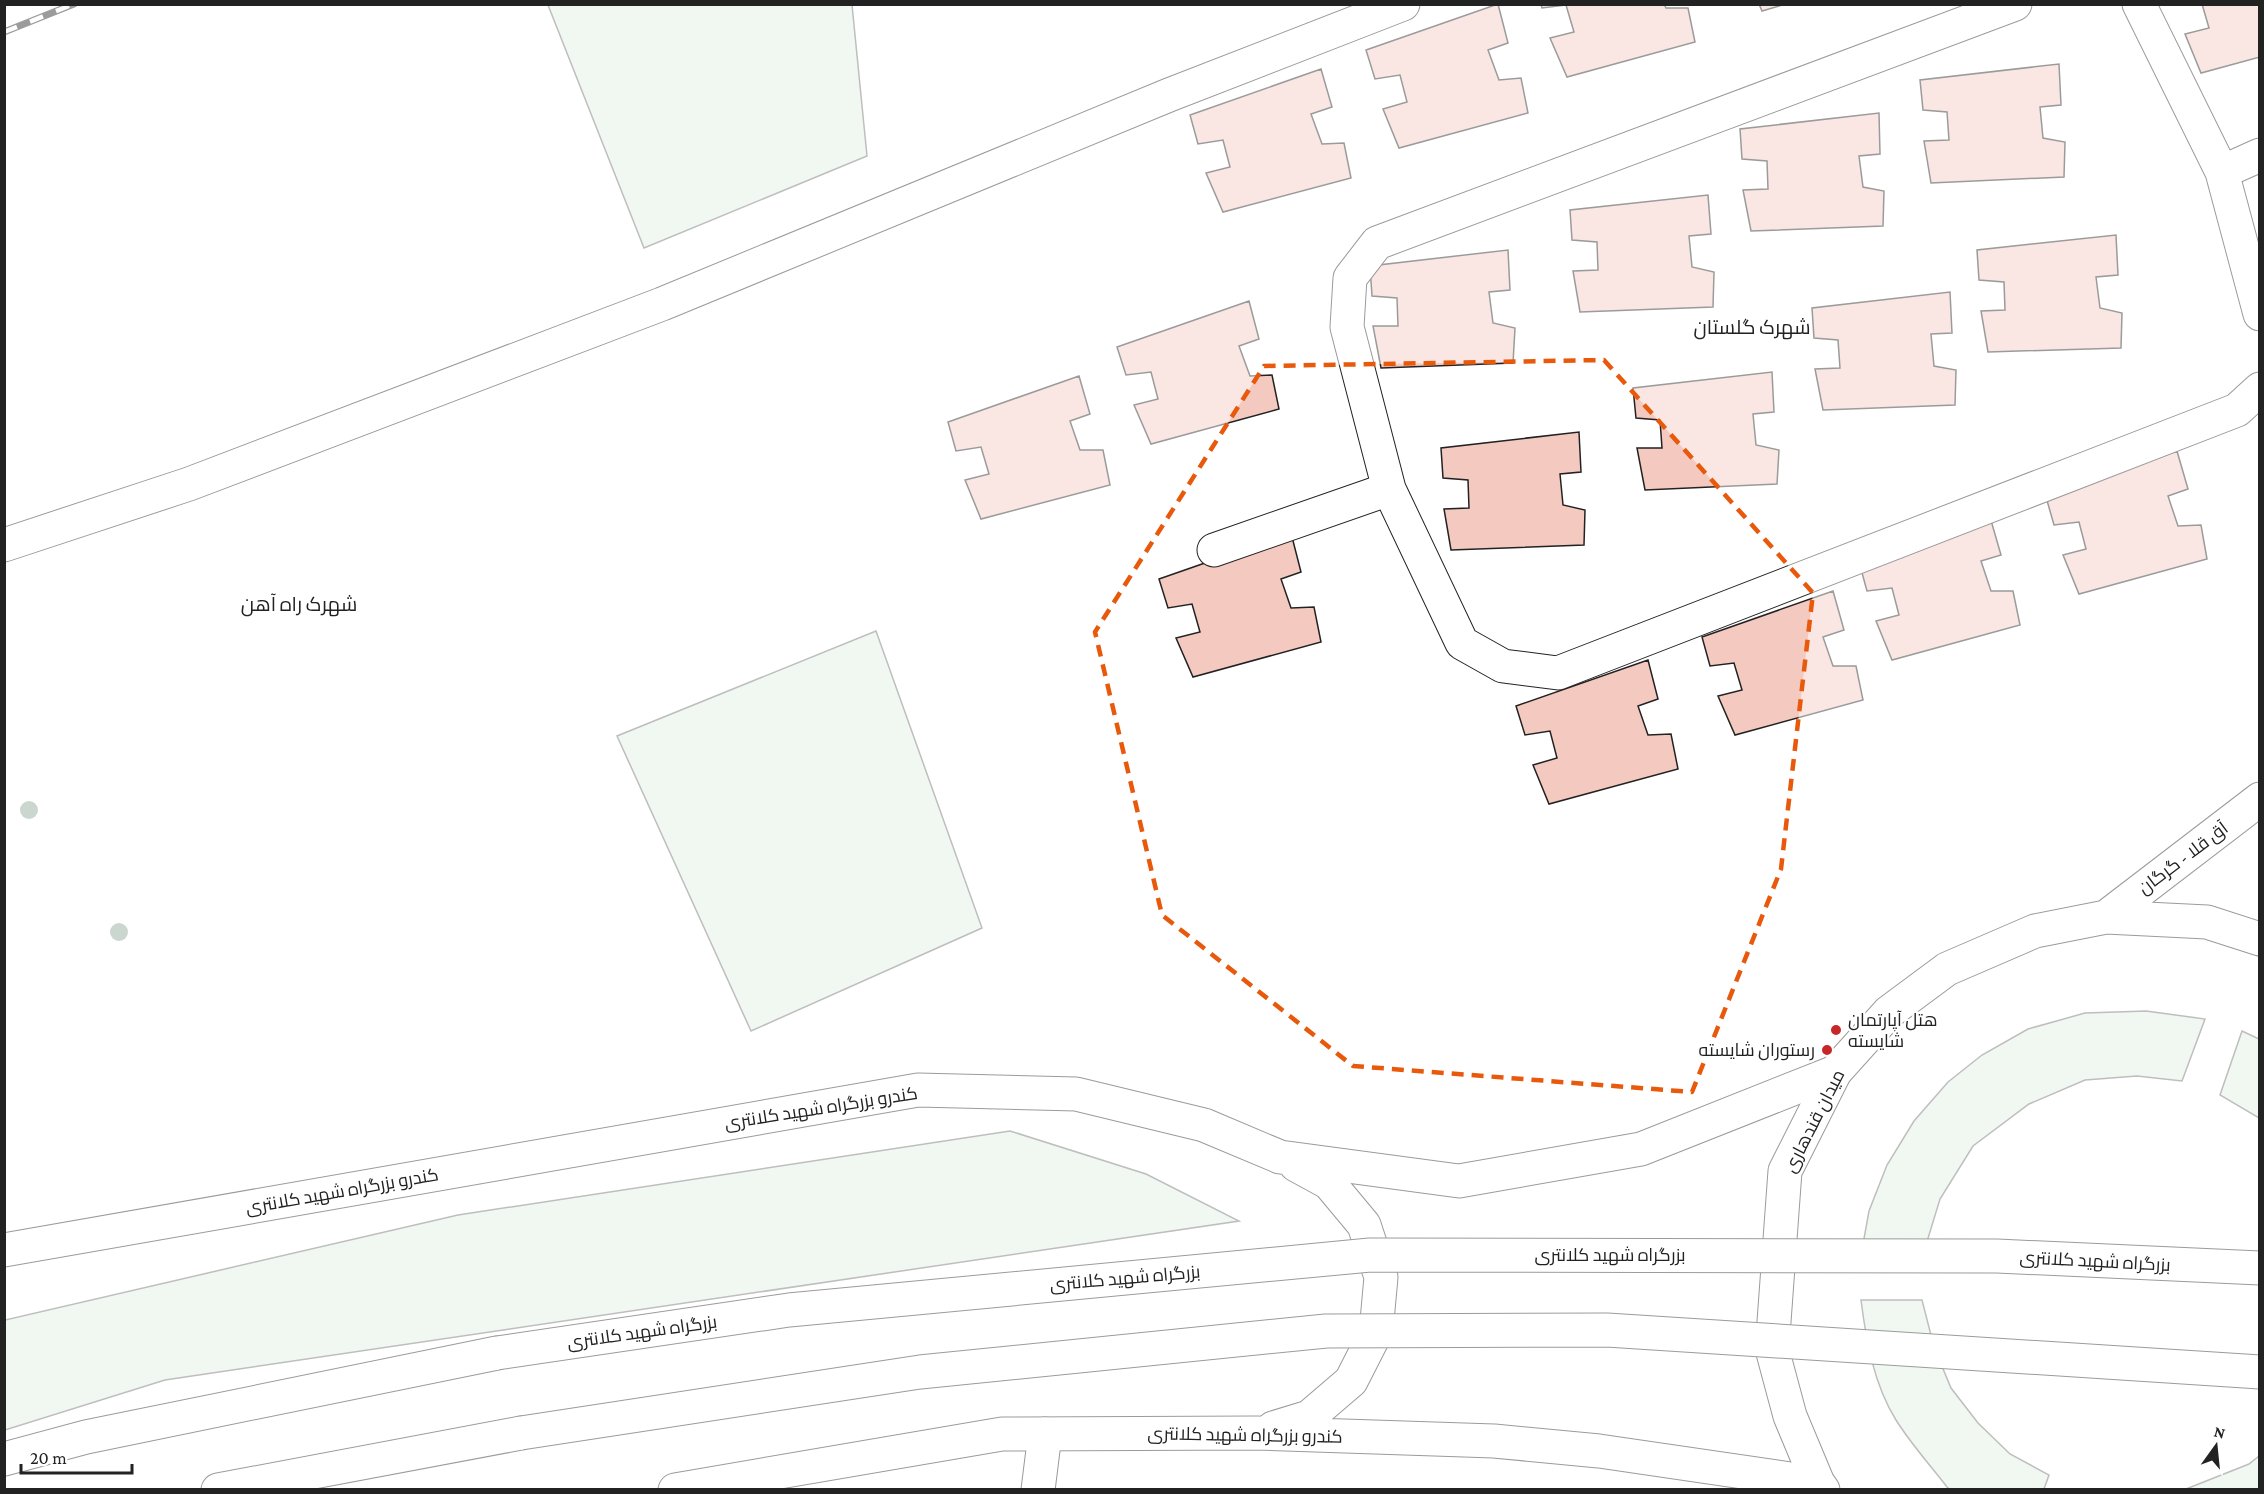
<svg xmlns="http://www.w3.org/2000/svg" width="2264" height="1494" font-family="'Crimson Pro',Cairo,serif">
<rect width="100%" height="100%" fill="#fff"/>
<path fill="#e0efe3" stroke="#6f6f6f" stroke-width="1.5" d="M 548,5 L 852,5 L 867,156 L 644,248 Z
M 876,631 L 982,928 L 751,1031 L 617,736 Z
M 2146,1011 L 2205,1019 L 2182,1081 L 2137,1076 L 2085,1080 L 2029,1104 L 1973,1146 L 1940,1199 L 1922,1258 L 1861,1255 L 1869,1211 L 1887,1165 L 1914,1121 L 1948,1082 L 1982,1055 L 2028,1029 L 2085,1013 Z
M 2242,1031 L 2259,1039 L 2259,1118 L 2220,1095 Z
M 1010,1131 L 1146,1174 L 1239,1221 L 165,1380 L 5,1430 L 5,1320 L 458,1215 Z
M 1861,1300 L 1922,1300 L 1934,1347 L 1951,1388 L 1978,1423 L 2010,1454 L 2049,1475 L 2044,1489 L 1951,1490 L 1947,1487 C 1930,1465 1911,1444 1896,1420 C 1874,1385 1866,1340 1861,1300 Z
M 2259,1456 L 2259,1489 L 2186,1489 L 2249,1464 Z"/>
<path fill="#f3c9c0" stroke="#222" stroke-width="1.5" d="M 1498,4 L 1508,43 L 1488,50 L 1499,80 L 1521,78 L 1528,113 L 1399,148 L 1383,109 L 1407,102 L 1400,75 L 1375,79 L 1366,50 Z
M 1541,4 L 1664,4 L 1666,8 L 1688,8 L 1695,42 L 1567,77 L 1550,38 L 1574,32 L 1566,5 L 1542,8 Z
M 1759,4 L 1786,4 L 1762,11 Z
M 2202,4 L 2260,4 L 2260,57 L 2201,73 L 2185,34 L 2209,28 Z
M 2059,64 L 2061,105 L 2040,107 L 2043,138 L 2065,142 L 2064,177 L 1931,183 L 1924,141 L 1949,140 L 1947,112 L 1923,110 L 1920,80 Z
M 1321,69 L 1332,107 L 1311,114 L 1322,144 L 1344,143 L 1351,178 L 1223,212 L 1206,173 L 1230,167 L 1223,140 L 1198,144 L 1190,115 Z
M 1879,113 L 1880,154 L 1859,156 L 1863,187 L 1884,191 L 1883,226 L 1751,231 L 1743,190 L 1768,189 L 1767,161 L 1742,159 L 1740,129 Z
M 1708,195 L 1711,234 L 1689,236 L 1692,267 L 1714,272 L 1713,307 L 1580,312 L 1573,271 L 1598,270 L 1597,242 L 1572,240 L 1570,210 Z
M 2116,235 L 2118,275 L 2096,277 L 2100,308 L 2122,313 L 2121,348 L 1988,352 L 1981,311 L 2005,310 L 2004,282 L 1979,280 L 1977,250 Z
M 1508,250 L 1510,290 L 1489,292 L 1493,323 L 1515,328 L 1513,363 L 1381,368 L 1373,326 L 1398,326 L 1397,298 L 1372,296 L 1370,266 Z
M 1950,292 L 1952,333 L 1931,334 L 1934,366 L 1956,370 L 1955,405 L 1823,410 L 1815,369 L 1840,368 L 1838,340 L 1814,338 L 1812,308 Z
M 1249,301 L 1259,339 L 1239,346 L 1250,376 L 1272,375 L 1279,409 L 1151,444 L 1134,405 L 1158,399 L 1151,372 L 1126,375 L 1117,347 Z
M 1772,372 L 1774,412 L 1753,414 L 1756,445 L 1779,450 L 1777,484 L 1645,490 L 1637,448 L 1662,448 L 1660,420 L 1636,418 L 1633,388 Z
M 1079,376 L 1090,414 L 1070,421 L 1080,450 L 1103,450 L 1110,485 L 981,519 L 965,480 L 989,474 L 981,447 L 956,451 L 948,422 Z
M 1579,432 L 1581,472 L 1560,474 L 1563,505 L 1585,510 L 1584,545 L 1451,550 L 1444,509 L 1469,508 L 1468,480 L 1443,478 L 1441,448 Z
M 2177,451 L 2188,489 L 2168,496 L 2178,526 L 2201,525 L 2207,559 L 2079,594 L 2063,555 L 2086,549 L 2079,522 L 2054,525 L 2046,497 Z
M 1990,517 L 2001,555 L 1981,561 L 1991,591 L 2013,591 L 2020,625 L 1892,660 L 1876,621 L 1899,615 L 1892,588 L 1867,591 L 1859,562 Z
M 1291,533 L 1301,572 L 1281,579 L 1291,608 L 1314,607 L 1321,642 L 1193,677 L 1176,638 L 1200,632 L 1192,604 L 1168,608 L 1159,579 Z
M 1833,591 L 1844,630 L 1823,637 L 1833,666 L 1856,666 L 1863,700 L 1735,735 L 1718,696 L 1742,690 L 1734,663 L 1710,666 L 1702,637 Z
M 1648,660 L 1658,699 L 1638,706 L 1648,735 L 1671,734 L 1678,769 L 1549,804 L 1533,765 L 1557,758 L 1550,731 L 1525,735 L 1516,706 Z"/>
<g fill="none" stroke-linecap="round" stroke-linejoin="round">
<g stroke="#222" stroke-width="35">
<path id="minor" d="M 2015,4 L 1377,243 L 1350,278 L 1347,327 L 1389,489 L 1462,643 L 1503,666 L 1558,673 L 2237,410 L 2260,389
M 2139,4 L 2222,172 L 2260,314
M 2222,172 L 2260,155
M 4,545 L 189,484 L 662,304 L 1169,95 L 1403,4
M 1214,550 L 1389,489
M 1038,1490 L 1045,1434"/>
</g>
<g stroke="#222" stroke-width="35">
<path id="major" d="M 4,1250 L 918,1090 L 1076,1094 L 1204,1125 L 1280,1157 L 1459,1181 L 1641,1149 L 1835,1072
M 1273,1428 L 1309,1417 L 1351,1381 L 1376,1332 L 1381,1277 L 1364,1225 L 1329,1183 L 1296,1165
M 675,1490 L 1002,1434 L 1257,1433 L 1494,1441 L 1599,1451 L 1818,1483"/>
</g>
<g stroke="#222" stroke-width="35">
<path id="highway" d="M 2106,917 L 2260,799
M 4,1459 L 86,1437 L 497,1353
M 218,1490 L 521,1433
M 1823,1490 L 1818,1483 L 1790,1416 L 1772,1349 L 1785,1171 L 1835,1072 L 1889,1012 L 1947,969 L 2035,931 L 2106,917 L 2207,922 L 2260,939"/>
</g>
<use href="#minor" stroke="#fff" stroke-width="33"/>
<use href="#major" stroke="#fff" stroke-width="33"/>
<use href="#highway" stroke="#fff" stroke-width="33"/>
<g stroke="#222" stroke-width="7">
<path id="rail" d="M 4,32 L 74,4"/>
</g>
<use href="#rail" stroke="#fff" stroke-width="4.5" stroke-dasharray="14" stroke-linecap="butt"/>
<g stroke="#222" stroke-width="35" stroke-linecap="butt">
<path id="highway-bridge" d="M 497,1353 L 789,1310 L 1370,1255 L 1997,1256 L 2260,1268
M 521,1433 L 920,1372 L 1326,1331 L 1607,1330 L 2260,1372"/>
</g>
<use href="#highway-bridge" stroke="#fff" stroke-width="33"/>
</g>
<g fill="#8da692">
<circle cx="29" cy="810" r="9"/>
<circle cx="119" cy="932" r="9"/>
</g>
<path d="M0 0H2264V1494H0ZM 1604,360 L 1813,593 L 1781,869 L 1692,1092 L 1353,1066 L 1162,915 L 1095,632 L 1264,366 Z" fill="#fff" fill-opacity=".55" fill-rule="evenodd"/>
<path fill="none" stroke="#e8590c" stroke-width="4.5" stroke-dasharray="12 8" stroke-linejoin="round" d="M 1604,360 L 1813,593 L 1781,869 L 1692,1092 L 1353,1066 L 1162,915 L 1095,632 L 1264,366 Z"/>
<g fill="#c62828" stroke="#fff" stroke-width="2">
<circle cx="1836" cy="1030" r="6"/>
<circle cx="1827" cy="1050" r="6"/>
</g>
<g text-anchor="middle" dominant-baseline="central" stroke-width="4.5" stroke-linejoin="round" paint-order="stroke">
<g font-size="18" fill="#222" stroke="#fff">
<text transform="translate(2183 858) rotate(-37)">آق قلا - گرگان</text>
<text transform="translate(821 1108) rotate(-9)">کندرو بزرگراه شهید کلانتری</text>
<text transform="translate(1814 1121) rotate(-63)">میدان قندهاری</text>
<text transform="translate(342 1191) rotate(-10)">کندرو بزرگراه شهید کلانتری</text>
<text x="1610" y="1255">بزرگراه شهید کلانتری</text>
<text transform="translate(2095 1261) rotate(3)">بزرگراه شهید کلانتری</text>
<text transform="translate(1125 1278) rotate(-5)">بزرگراه شهید کلانتری</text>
<text transform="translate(642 1332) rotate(-8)">بزرگراه شهید کلانتری</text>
<text transform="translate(1245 1435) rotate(1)">کندرو بزرگراه شهید کلانتری</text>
</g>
<g font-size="18" fill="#222" stroke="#fff" text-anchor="start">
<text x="1848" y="1020">هتل آپارتمان<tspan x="1848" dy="21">شایسته</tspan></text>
<text x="1815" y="1050" text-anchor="end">رستوران شایسته</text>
</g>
<g font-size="20" fill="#222" stroke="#fff">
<text x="1752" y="327">شهرک گلستان</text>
<text x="299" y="604">شهرک راه آهن</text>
</g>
</g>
<rect width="2264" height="1494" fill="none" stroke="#222222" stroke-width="12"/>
<g transform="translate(2216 1446) rotate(15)" stroke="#ffffff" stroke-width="4.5" paint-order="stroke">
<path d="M0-4.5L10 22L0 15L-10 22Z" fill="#222222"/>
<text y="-9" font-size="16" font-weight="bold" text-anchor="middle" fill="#222222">N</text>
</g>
<path d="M21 1464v9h111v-9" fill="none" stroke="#222222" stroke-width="3"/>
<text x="30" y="1464" font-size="18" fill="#222222" stroke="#ffffff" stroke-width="4.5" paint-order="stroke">20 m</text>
</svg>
